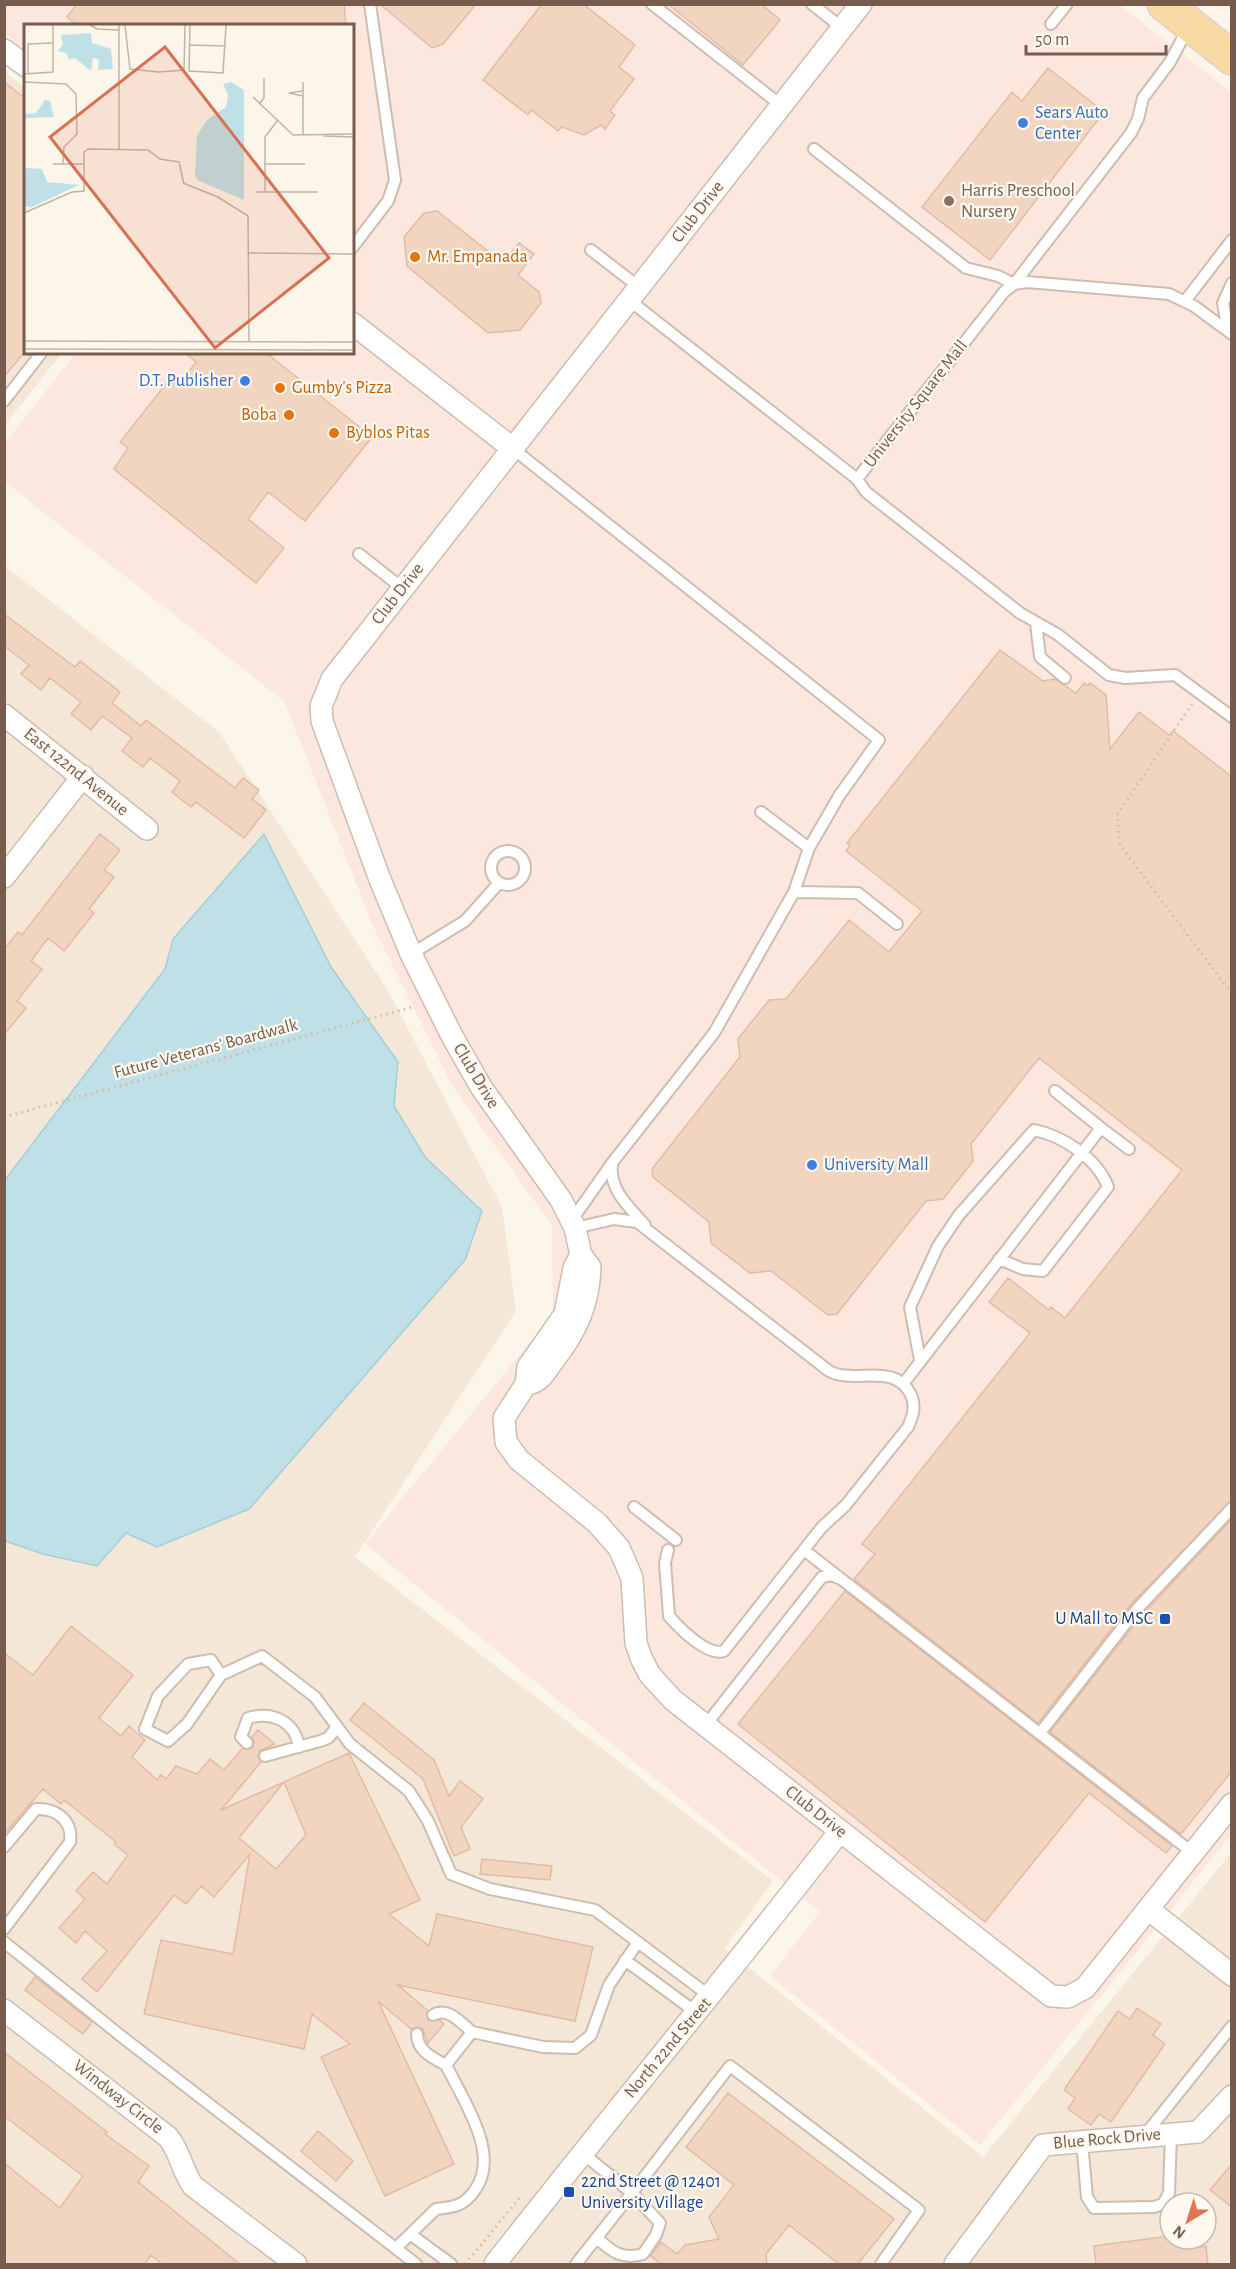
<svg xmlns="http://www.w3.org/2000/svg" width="1236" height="2269" font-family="'Alegreya Sans',sans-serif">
<rect width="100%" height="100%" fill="#fcf5ea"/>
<path fill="#f4e7d8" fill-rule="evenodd" d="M 5,72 L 25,88 L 26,352 L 62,353 L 5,425 Z
M 4,565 L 219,732 L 387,989 L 502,1207 L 516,1311 L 355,1557 L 773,1881 L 725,1948 L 983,2157 L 1231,1853 L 1231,2264 L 5,2264 ZM 1170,2203 L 1206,2203 L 1206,2239 L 1170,2239 Z"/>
<path fill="#fce7de" d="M 5,5 L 1120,5 L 1231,92 L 1231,1835 L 980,2145 L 770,1976 L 820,1912 L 365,1544 L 553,1314 L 552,1226 L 453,1087 L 374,928 L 284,701 L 5,482 L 4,444 L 76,353 L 352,352 L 352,26 L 26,26 L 25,50 L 5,34 Z"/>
<path fill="#bee0e6" stroke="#a4cfd8" stroke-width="1.5" d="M 264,834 L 331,967 L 398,1062 L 394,1106 L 425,1157 L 482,1211 L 465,1260 L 249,1509 L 157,1547 L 126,1533 L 97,1566 L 43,1554 L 5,1541 L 5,1180 L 165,969 L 173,939 Z"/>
<path fill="#f1d5c1" stroke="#e4bba2" stroke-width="1.5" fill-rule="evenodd" d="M 77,4 L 344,4 L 346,26 L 78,26 L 67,17 Z
M 380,4 L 476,4 L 443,44 L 432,48 Z
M 542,4 L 583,4 L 635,45 L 619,67 L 634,79 L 610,111 L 615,115 L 605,129 L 601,125 L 584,135 L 562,127 L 558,131 L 531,110 L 528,115 L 483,80 Z
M 668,4 L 761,4 L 780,20 L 743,65 Z
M 1048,68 L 1104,112 L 990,260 L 922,207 L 1012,92 L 1022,101 Z
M 4,82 L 26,99 L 26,350 L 4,377 Z
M 437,211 L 503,263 L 519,243 L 534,254 L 518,275 L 539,292 L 541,303 L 520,330 L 488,333 L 407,266 L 404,237 L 424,213 Z
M 184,352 L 265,352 L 372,437 L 305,521 L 268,492 L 248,519 L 284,548 L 256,583 L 114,469 L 128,448 L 120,442 L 169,380 L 178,386 L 196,362 Z
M 4,614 L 75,667 L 80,661 L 120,692 L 112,703 L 141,726 L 146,720 L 235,788 L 243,778 L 259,790 L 252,799 L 266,810 L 244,838 L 196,802 L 191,807 L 172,792 L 180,781 L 150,758 L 143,767 L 122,751 L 132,738 L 102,716 L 91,730 L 71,714 L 81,702 L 50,678 L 41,690 L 21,674 L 29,665 L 4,646 Z
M 1000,650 L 1043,681 L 1055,679 L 1076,693 L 1084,683 L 1088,686 L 1090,683 L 1106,695 L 1110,749 L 1139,712 L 1169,735 L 1173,731 L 1232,777 L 1232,1501 L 1131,1604 L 1038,1723 L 854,1579 L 875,1554 L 862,1544 L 1030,1333 L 989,1302 L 1008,1278 L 1049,1310 L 1051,1307 L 1065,1318 L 1182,1170 L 1039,1058 L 971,1144 L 973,1161 L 943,1199 L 926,1201 L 837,1314 L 828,1315 L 771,1271 L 750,1273 L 711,1243 L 709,1222 L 653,1177 L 652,1169 L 740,1057 L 738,1039 L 769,1000 L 786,999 L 849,920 L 889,952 L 922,911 L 846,851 L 850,846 L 847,843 Z
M 100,834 L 120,850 L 104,870 L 114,877 L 89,909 L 94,913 L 64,951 L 48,938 L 31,961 L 42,969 L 17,1001 L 26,1008 L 4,1035 L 4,950 L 18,932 L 22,935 Z
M 1232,1519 L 1232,1771 L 1181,1834 L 1050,1732 L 1143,1614 Z
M 845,1591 L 1172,1846 L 1166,1853 L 1089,1793 L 985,1922 L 738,1724 Z
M 71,1626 L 133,1675 L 99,1718 L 121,1736 L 129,1726 L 145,1740 L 132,1757 L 157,1780 L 161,1775 L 166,1779 L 176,1766 L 197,1774 L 210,1759 L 224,1770 L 242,1749 L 253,1748 L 254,1742 L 252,1737 L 258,1730 L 275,1744 L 259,1751 L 258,1757 L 261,1762 L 221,1810 L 349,1753 L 420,1900 L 389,1914 L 429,1946 L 437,1914 L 593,1947 L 575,2021 L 398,1985 L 427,2010 L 428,2020 L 440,2020 L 444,2024 L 428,2043 L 423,2029 L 417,2027 L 411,2029 L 378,2001 L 454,2164 L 385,2196 L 321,2057 L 350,2044 L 312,2014 L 304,2049 L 144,2014 L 161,1940 L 233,1954 L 250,1854 L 214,1897 L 201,1886 L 186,1904 L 174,1895 L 97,1992 L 82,1979 L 107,1951 L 85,1931 L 76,1943 L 59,1928 L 85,1899 L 76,1891 L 93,1872 L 107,1884 L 128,1855 L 114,1844 L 116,1842 L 64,1800 L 61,1804 L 43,1789 L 4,1834 L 4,1653 L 33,1675 ZM 284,1782 L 306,1835 L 276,1869 L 239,1838 Z
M 364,1703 L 434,1760 L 449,1796 L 460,1781 L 483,1799 L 461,1827 L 470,1849 L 454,1856 L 423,1779 L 350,1720 Z
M 482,1859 L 552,1866 L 550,1880 L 480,1874 Z
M 35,1977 L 92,2022 L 83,2034 L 25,1990 Z
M 1137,2008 L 1161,2024 L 1153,2035 L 1165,2044 L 1111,2122 L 1099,2114 L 1091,2125 L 1068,2109 L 1075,2098 L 1064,2090 L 1118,2011 L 1130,2019 Z
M 4,2052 L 107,2132 L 105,2134 L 149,2166 L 138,2182 L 241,2265 L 163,2265 L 151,2255 L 144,2265 L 4,2265 L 4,2163 L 60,2208 L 83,2176 L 4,2116 Z
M 728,2093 L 894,2219 L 857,2265 L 840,2265 L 789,2225 L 766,2254 L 767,2265 L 662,2265 L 651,2256 L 661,2242 L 677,2254 L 685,2245 L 719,2239 L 709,2217 L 734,2185 L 686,2147 Z
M 318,2131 L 353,2161 L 336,2181 L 301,2151 Z
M 1232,2164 L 1232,2207 L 1210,2190 Z
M 1170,2236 L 1170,2239 L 1190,2239 L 1191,2248 L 1206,2246 L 1208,2265 L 1096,2265 L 1094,2246 Z"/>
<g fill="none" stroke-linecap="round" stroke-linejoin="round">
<g stroke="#cebdaf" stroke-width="14">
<path id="service" d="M 652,4 L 782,106
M 812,4 L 842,28
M 1051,24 L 1067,4
M 814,149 L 966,268 L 998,276 L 1014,284 L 1131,133 L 1138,119 L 1143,98 L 1170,62 L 1188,28
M 352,248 L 388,201 L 395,180 L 370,4
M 591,250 L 639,287
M 629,300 L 857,479 L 1004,292 L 1014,284 L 1027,282 L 1169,294 L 1194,306 L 1232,334
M 1185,301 L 1232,240
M 1228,330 L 1223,303 L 1232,283
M 4,401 L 42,352
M 512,448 L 879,740 L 839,796 L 809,848 L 794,892
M 857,479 L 866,492 L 1020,613 L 1057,634 L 1109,675 L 1125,678 L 1175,675 L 1232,717
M 359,554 L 402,588
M 1036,623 L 1040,657 L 1065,678
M 761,812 L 809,848
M491 868a17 17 0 1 1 34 0a17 17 0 1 1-34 0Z
M 411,954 L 465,921 L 499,883
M 1101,1128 L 1129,1149
M 612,1165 C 609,1190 630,1208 645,1225
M 572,1220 L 612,1163 L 714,1033 L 794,892 L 858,893 L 897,924
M 575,1228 L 614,1219 L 637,1222 L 829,1371 C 854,1385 895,1361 911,1395 C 916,1406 913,1416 908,1427 L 845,1506 L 822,1527 L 724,1651 C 708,1657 679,1628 669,1616 L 665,1563 L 668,1550
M 920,1360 L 910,1307 L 938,1246 L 959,1215 L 1034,1130 C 1063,1136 1097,1158 1108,1187 L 1043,1271 L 1023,1269 L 999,1259
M 903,1384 L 1101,1128 L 1055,1091
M 634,1507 L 676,1540
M 804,1550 L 1193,1853
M 221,1675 L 211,1660 L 188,1664 L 158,1696 L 145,1729 L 168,1741 L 187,1724 L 221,1675 L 262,1656 L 315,1697 L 350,1744 L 409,1791 L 428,1821 L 451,1874 L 490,1889 L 595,1910 L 711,1997
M 705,1726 L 822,1577 L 832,1575 L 838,1578
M 1040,1733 L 1137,1609 L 1232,1508
M 247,1743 L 241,1737 L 248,1718 C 272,1711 295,1721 299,1747
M 265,1756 L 320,1741 L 328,1738 L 337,1727
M 4,1847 L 36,1809 C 57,1808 73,1821 70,1842 L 4,1929
M 4,1942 L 121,2036 L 416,2264
M 625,1960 L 697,2013
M 433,2015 C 448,2006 461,2023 472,2032
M 417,2034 C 417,2051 433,2058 446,2065
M 1144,2136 L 1232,2026
M 1082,2142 L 1087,2197 L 1094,2208 L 1154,2207 L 1163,2204 L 1169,2193 L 1171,2134
M 410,2234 L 451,2264
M 597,2238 C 612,2252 622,2260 643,2254 L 656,2235 L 660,2223 L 632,2193 L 730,2066 L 919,2210 L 881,2264
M 396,2248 L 436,2209 C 455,2207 464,2206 475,2190 C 501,2154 463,2100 446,2065 L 472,2032 L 543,2047 L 575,2048 L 591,2035 L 609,1985 L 638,1942
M 576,2264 L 632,2193 L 582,2153"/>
</g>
<g stroke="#cebdaf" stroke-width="24">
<path id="minor" d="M 4,50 L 26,66
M 352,323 L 512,448
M 4,715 L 147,829
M 4,877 L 83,776
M 581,1255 L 574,1268 L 565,1314 L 528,1367 L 526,1384 L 504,1418 L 506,1442 L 519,1460 L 597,1523 L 619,1548 L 632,1578 L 636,1643 L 642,1660 L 650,1675 L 673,1700 L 1051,1996 L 1068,1997 L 1085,1988 L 1232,1804
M 526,1384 C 540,1383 545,1372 553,1361 C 576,1332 589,1304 590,1267 L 581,1255 L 575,1228 L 561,1200 L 481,1087 L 452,1036 L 411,954 L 379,877 L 322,721 L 321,706 L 332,679 L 861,4
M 1148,1909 L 1232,1975
M 4,2010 L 168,2137 C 181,2153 181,2169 193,2186 L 296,2264
M 495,2264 C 608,2119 727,1977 840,1831
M 955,2264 L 1043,2145 L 1198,2132 L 1232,2096"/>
</g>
<g stroke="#d9d1cd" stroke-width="36">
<path id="primary" d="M 1164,4 L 1232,58"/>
</g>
<path stroke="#d7b8a4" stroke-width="3" stroke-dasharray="1.5 4.5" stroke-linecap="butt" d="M 1192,704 L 1117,815 L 1120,845 L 1232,994
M 4,1117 L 413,1007
M 465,2264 L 522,2195"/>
<use href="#service" stroke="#fff" stroke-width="10"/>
<use href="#minor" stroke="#fff" stroke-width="21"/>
<use href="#primary" stroke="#f9d9a4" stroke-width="33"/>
</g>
<g fill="#3f7fe0" stroke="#fff9f0" stroke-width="2">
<circle cx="1023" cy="123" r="6"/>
<circle cx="245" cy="381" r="6"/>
<circle cx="812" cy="1165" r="6"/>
</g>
<circle fill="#8d6e63" stroke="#fff9f0" stroke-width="2" cx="949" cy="201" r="6"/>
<g fill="#e8710a" stroke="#fff9f0" stroke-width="2">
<circle cx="415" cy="257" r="6"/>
<circle cx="280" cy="388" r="6"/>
<circle cx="289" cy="415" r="6"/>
<circle cx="334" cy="433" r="6"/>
</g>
<g fill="#1a4fb4" stroke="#fff9f0" stroke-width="2">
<rect x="1159" y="1613" width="12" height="12" rx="3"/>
<rect x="563" y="2186" width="12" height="12" rx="3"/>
</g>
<g text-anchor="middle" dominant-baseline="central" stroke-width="4.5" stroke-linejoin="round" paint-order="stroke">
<g font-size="18" fill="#366cbe" stroke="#fff9f0" text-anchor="start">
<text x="1035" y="113">Sears Auto<tspan x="1035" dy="21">Center</tspan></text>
<text x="233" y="381" text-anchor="end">D.T. Publisher</text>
<text x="824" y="1165">University Mall</text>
</g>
<g font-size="18" fill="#785e54" stroke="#fff9f0" text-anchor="start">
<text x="961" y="191">Harris Preschool<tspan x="961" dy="21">Nursery</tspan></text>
</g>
<g font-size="18" fill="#775c4d" stroke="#fff9f0">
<text transform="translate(698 212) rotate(-52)">Club Drive</text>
<text transform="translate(916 404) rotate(-52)">University Square Mall</text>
<text transform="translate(398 594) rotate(-52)">Club Drive</text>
<text transform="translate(76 772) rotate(39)">East 122nd Avenue</text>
<text transform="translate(206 1049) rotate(-15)">Future Veterans' Boardwalk</text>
<text transform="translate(476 1076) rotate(59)">Club Drive</text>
<text transform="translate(816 1812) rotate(38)">Club Drive</text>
<text transform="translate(668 2048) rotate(-50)">North 22nd Street</text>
<text transform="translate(118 2097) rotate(38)">Windway Circle</text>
<text transform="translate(1107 2139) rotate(-5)">Blue Rock Drive</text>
</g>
<g font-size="18" fill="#c56008" stroke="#fff9f0" text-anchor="start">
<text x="427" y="257">Mr. Empanada</text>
<text x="292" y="388">Gumby's Pizza</text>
<text x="277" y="415" text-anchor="end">Boba</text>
<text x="346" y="433">Byblos Pitas</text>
</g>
<g font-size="18" fill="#164399" stroke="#fff9f0" text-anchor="end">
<text x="1153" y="1619">U Mall to MSC</text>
<text x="581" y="2182" text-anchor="start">22nd Street @ 12401<tspan x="581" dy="21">University Village</tspan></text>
</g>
</g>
<g transform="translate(24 24)">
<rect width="330" height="330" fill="#fcf5ea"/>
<path d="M 67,9 L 68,19 L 87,25 L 89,45 L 74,46 L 75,36 L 69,33 L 67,47 L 51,34 L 44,35 L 43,29 L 34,27 L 39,20 L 37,11 ZM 207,58 L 220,66 L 220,176 L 173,156 L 171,151 L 173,112 L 183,96 L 202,83 L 204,71 L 199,60 ZM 21,76 L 26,77 L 30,93 L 0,94 L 0,90 L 12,89 ZM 0,144 L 18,145 L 23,158 L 55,161 L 8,183 L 0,182 Z" fill="#bee0e6"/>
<path fill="none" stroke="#c3b3a6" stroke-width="1.5" d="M 66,1 L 73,5 L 95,6M 101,1 L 106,45 L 135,48 L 160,46 L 161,1M 166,1 L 165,47 L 199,49 L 202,1M 165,21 L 202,22M 0,50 L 29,48 L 29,1M 4,50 L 4,20 L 28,19M 0,58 L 42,60 L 52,70 L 53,110 L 40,123 L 39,140M 279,72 L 265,69 L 279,67M 229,73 L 269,111 L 330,110M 236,79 L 240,74 L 240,54M 279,111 L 279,58M 299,112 L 330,113M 95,125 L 95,1M 29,140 L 60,140M 241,140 L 281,140M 159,159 L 194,173 L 224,192 L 225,317M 232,168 L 294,168M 241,168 L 241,113 L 253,97M 0,189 L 48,168 L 60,167 L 60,128 L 64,125 L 124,126 L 136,135 L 155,138 L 160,160M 225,229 L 330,230M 0,317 L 330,318M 0,325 L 330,326"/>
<path fill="#d87152" fill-opacity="0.15" stroke="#d87152" stroke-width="3" d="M 141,23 L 305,234 L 191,324 L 26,113 Z"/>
<rect width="330" height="330" fill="none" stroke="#775c4d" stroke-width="3"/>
</g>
<rect width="1236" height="2269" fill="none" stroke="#775c4d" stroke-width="12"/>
<g transform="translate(1188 2221) rotate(218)"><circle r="28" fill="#fff9f0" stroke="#c9baaf" stroke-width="1.5"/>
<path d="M0-4.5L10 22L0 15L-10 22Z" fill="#e37352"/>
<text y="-9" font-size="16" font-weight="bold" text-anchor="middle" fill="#775c4d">N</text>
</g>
<path d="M1026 45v9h140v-9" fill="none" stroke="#775c4d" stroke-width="3"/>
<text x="1035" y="45" font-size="18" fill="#775c4d" stroke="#fff9f0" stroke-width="4.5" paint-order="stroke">50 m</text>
</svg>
